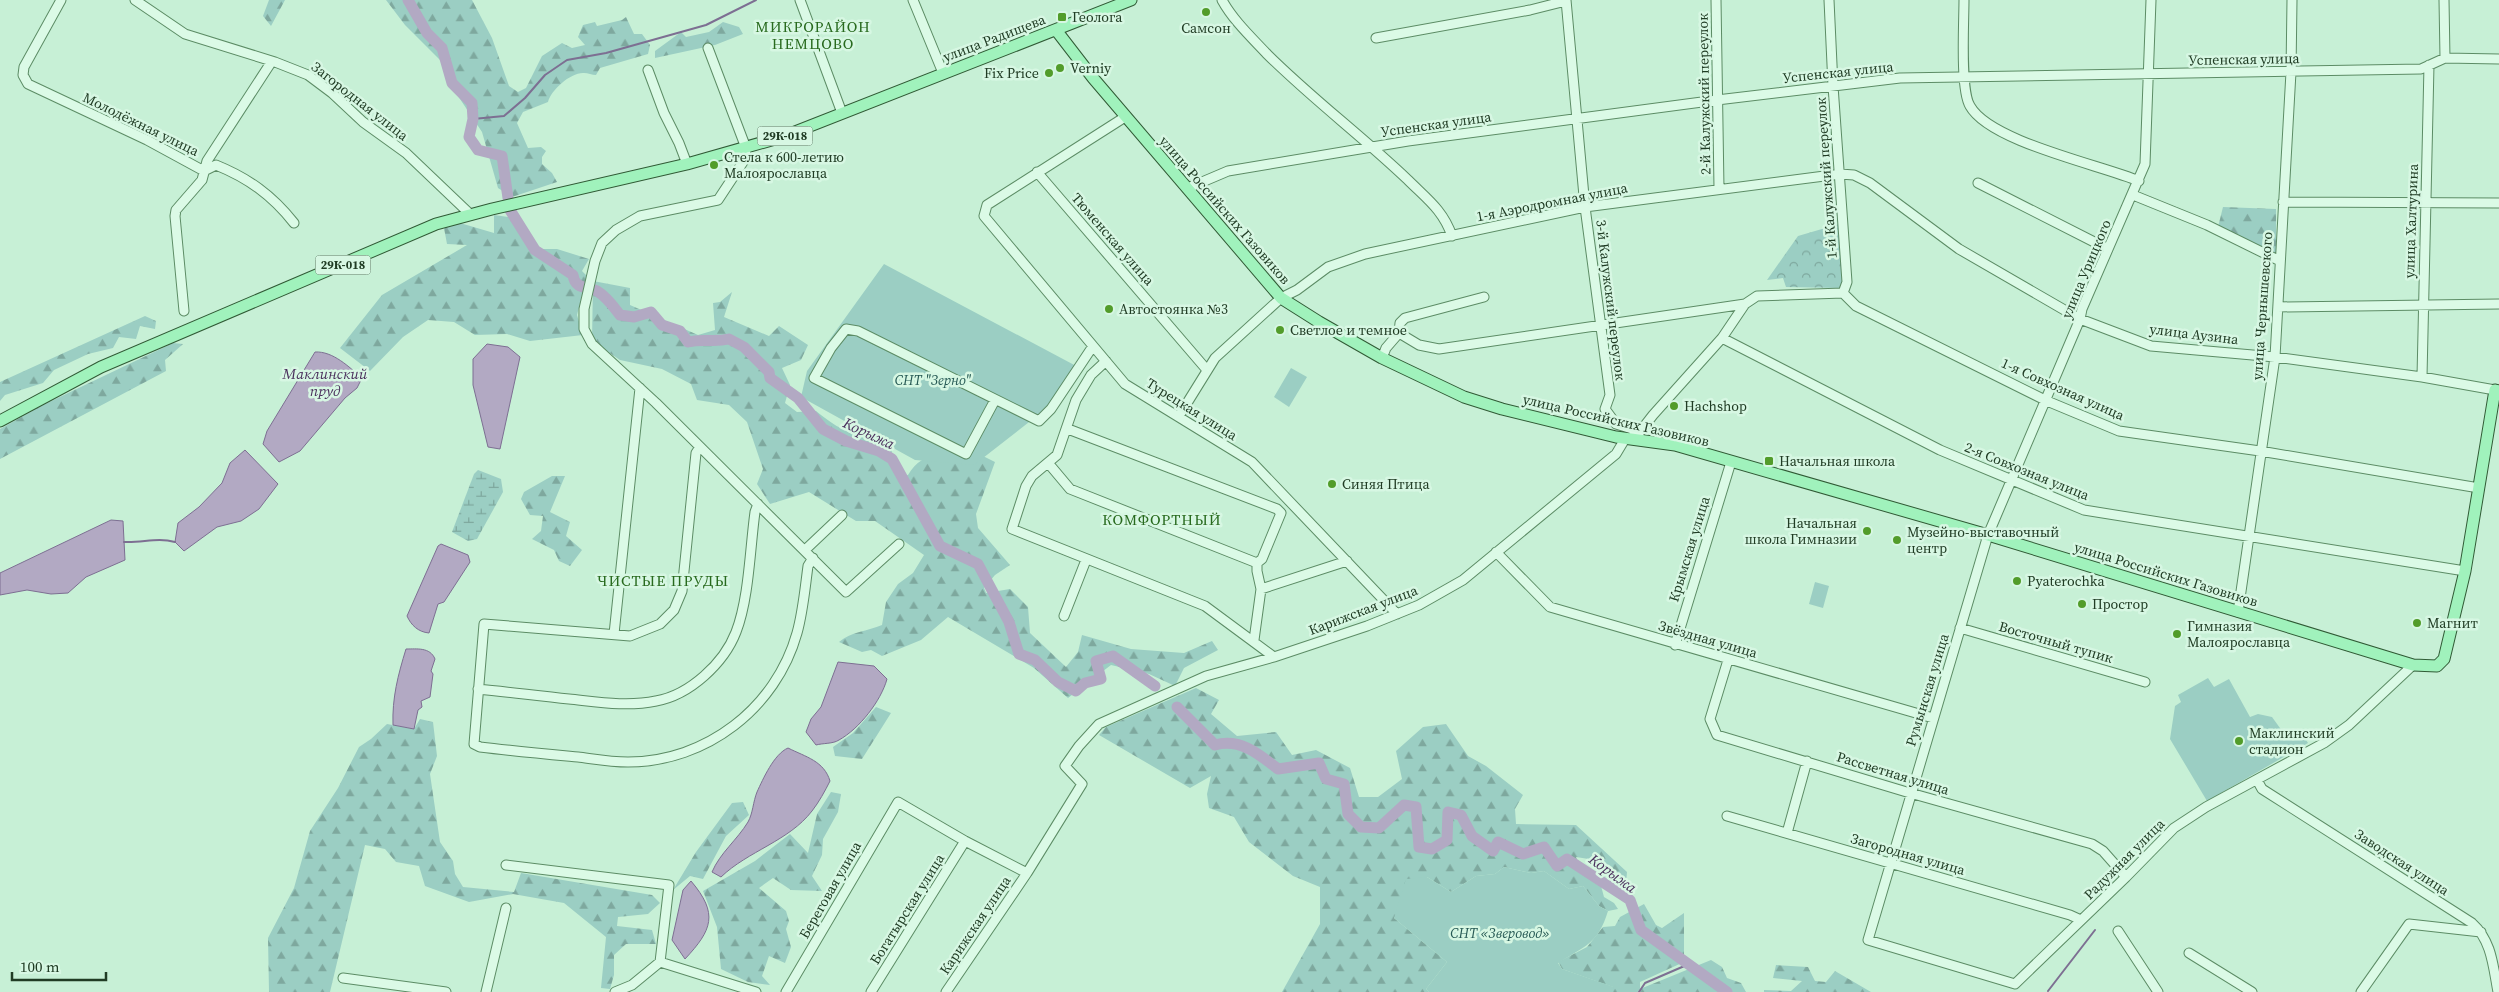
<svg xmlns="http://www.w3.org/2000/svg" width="2499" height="992" font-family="'Source Serif 4',serif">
<defs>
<pattern id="forest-firs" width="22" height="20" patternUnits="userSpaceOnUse" patternTransform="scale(1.25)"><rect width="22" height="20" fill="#9bcec3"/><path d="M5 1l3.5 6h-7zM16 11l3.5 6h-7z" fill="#7ea89e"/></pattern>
<pattern id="wetland-marsh" width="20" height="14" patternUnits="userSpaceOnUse" patternTransform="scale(1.25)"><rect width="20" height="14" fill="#9bcec3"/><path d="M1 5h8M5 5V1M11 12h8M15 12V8" fill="none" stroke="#7ea89e"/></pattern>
<pattern id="park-crowns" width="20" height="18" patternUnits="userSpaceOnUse" patternTransform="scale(1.25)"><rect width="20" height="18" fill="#9bcec3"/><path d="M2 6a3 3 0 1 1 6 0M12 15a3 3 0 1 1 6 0" fill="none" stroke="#7ea89e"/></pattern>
</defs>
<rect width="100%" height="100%" fill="#c7f0d6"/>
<path fill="url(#forest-firs)" d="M 269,0 L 285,0 L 271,26 L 263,16 Z
M 386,0 L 472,0 L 492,38 L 509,86 L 518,92 L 526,88 L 542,56 L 562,43 L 572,48 L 585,45 L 578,37 L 583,25 L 595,22 L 597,26 L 622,20 L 626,17 L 634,34 L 642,34 L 650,45 L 648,54 L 600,68 L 596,75 C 592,75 588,73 584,73 C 571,72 551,90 548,102 L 523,112 L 517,123 L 528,148 L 541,147 L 546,151 L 542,157 L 542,164 L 552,173 L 557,182 L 512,197 L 498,188 L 482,132 L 454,90 L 445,65 L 405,25 Z
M 723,22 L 739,27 L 743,34 L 715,45 L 655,58 L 655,51 L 681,32 L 686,37 L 709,32 Z
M 2223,207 L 2276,209 L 2276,256 L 2218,227 Z
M 494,215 L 515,218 L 540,249 L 557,249 L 589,259 L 582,271 L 587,276 L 577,315 L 583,335 L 530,341 L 507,334 L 475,335 L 454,322 L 428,320 L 403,337 L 370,371 L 340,348 L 382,295 L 467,245 L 447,244 L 444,228 L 460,223 L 494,233 Z
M 593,281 L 630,288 L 630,305 L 698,335 L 715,330 L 713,303 L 720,302 L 732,292 L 724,317 L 769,336 L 779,326 L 808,345 L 801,360 L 782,368 L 790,385 L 785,403 L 797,412 L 816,411 C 835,426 848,437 873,429 L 892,449 L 890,465 L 898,477 L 908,475 C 923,450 942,454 965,464 L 983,456 L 995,462 L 976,514 L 978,528 L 1010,565 L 995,575 L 984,588 L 986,593 L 1010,589 L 1028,607 L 1030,633 L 1066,667 L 1078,652 L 1082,635 L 1131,649 L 1184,653 L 1212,641 L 1218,650 L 1184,668 L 1175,686 L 1149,674 L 1111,665 L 1068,698 L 1034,668 L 948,617 L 921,640 L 882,656 L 871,650 L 862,652 L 839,642 C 850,632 868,631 882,625 L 886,602 L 898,584 L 913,573 L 924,555 L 875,521 L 856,521 L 809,492 L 770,504 L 757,484 L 763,469 L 747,422 L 729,405 L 697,400 L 691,384 L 662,369 L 620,360 L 592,341 Z
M 145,316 L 156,321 L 155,329 L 140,326 L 136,339 L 119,337 L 113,348 L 88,354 L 54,370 L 43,383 L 5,395 L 0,401 L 0,382 Z
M 173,343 L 183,344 L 165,360 L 166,371 L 0,459 L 0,429 L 43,405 Z
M 552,476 L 565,476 L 550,512 L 570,522 L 566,536 L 582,550 L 570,566 L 559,561 L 554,550 L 532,539 L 541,531 L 543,516 L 530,515 L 521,499 L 524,492 Z
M 1196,688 L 1219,700 L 1211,714 L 1237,736 L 1276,732 L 1292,755 L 1316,750 L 1350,768 L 1359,797 L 1378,797 L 1402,779 L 1396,751 L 1423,727 L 1446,724 L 1468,756 L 1486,766 L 1523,795 L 1515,809 L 1516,824 L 1576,825 L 1627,872 L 1626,884 L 1595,860 L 1576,857 L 1581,870 C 1598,873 1600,881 1604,897 L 1614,903 L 1618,909 L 1608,911 L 1599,906 L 1583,886 L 1569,889 L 1544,871 L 1531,873 L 1504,867 L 1495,874 L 1476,876 L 1451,892 L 1427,877 L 1394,918 L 1447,962 L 1426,989 L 1429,992 L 1282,992 L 1320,924 L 1320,887 L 1293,876 L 1249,842 L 1234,817 L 1209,808 L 1207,794 L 1211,776 L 1190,788 L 1099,735 L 1106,727 Z
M 876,707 L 891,713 L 862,759 L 835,756 L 833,747 L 853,733 Z
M 420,719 L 433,722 L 437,756 L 430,774 L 440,842 L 453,861 L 455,874 L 463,887 L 514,892 L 521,873 L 652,895 L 660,903 L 648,914 L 618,917 L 617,926 L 652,930 L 656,944 L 626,944 L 614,955 L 614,975 L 610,989 L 601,988 L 606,937 L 564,903 L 513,894 L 469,902 L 425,886 L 419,866 L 396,862 L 385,849 L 365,845 L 330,992 L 269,992 L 268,938 L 294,888 L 310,831 L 338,788 L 359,747 L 371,739 L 387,724 L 414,729 Z
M 831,792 L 841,794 L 838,812 L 823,839 L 822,855 L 812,876 L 822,891 L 791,890 L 773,878 L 759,888 L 786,911 L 789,921 L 786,929 L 791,947 L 785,963 L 769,956 L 762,976 L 770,985 L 748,982 L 721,969 L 717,927 L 703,891 L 755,861 L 790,834 L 808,853 L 817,814 Z
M 743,802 L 749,815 L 726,836 L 703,879 L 690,876 L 673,890 L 696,852 L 732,803 Z
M 1644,904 L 1656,925 L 1662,928 L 1684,913 L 1684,962 L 1640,982 L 1640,989 L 1711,960 L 1722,967 L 1727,978 L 1741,983 L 1746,992 L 1613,992 L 1613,987 L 1562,969 L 1558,962 L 1587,947 L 1603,927 L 1615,926 L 1620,917 Z
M 1776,965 L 1808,967 L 1815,981 L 1826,982 L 1835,971 L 1871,992 L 1764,992 L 1764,990 L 1791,991 L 1802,981 L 1773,978 Z"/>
<path fill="url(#wetland-marsh)" d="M 478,470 L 501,479 L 503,492 L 477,539 L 468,541 L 452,532 L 474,474 Z"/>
<path fill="url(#park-crowns)" d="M 1839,224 L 1843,284 L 1840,288 L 1786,287 L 1783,278 L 1767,280 L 1798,236 Z"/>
<path fill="#9bcec3" d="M 884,264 L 1078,367 L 1047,408 L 974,465 L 915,460 L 801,397 L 807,371 Z
M 1291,368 L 1307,377 L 1289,407 L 1274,397 Z
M 1815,582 L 1829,586 L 1823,608 L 1809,604 Z
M 2208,678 L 2214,687 L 2229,679 L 2250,717 L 2258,714 L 2272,717 L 2285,735 L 2299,729 L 2308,743 L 2207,801 L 2170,739 L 2175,706 L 2181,702 L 2178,695 Z
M 1504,867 L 1531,873 L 1544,871 L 1569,889 L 1583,886 L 1599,906 L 1608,911 C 1598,944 1585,946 1558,963 L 1562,969 L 1614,987 L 1613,992 L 1429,992 L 1426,989 L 1447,962 L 1394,918 L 1406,879 L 1427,877 L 1451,892 L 1476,876 L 1495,874 Z"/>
<path fill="#b2a9c3" stroke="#7d6f92" d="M 487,344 L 508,347 L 520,357 L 500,449 L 488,447 L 473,385 L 473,359 Z
M 315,352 C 333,351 349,367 362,378 L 357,388 L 345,398 L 300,451 L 279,462 L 263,444 L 267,431 Z
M 245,450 L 278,484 L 259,509 L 241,521 L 217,527 L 184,551 L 175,542 L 178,523 L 199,507 L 222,483 L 230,463 Z
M 111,520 L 123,521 L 125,560 L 86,577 L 68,593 L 51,594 L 27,590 L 0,595 L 0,573 Z
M 441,544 L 468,555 L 470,562 L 444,602 L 438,604 L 429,633 C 418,632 411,625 407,616 L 438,546 Z
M 406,649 C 417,649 430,647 435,659 L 431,671 L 433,674 L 430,697 L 421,701 L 422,707 L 418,710 L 414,729 L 393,725 C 392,698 398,675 406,649 Z
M 838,662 L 874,666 L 887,679 C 881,701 859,729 839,740 C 833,744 823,743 816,745 L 806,732 L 811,719 L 821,707 Z
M 788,748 C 806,757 824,761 830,781 C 825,791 819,802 812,811 C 789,841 748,851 721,877 L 712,872 C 720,853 737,840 748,822 C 753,813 753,802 757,792 C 763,779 774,754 788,748 Z
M 691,881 C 719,914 712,930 685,959 L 672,940 L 683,890 Z"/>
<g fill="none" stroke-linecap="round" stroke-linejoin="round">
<path stroke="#7d6f92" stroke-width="2" d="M 473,119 L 504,116 L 525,98 L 545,75 L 567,60 L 606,53 L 706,25 L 756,0
M 124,542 C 143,543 157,537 175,542
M 2048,991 L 2095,930
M 1639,992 L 1645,983 L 1689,964"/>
<path stroke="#b2a9c3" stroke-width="11" d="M 408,0 L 427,33 L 442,48 L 452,83 L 472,103 L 473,119 L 469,137 L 478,150 L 502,156 L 508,198
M 510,210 L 535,250 L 573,275 C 575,290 588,286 597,291 C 607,297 613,306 620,315 L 634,317 L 651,312 L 662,325 L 680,331 L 688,342 C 705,338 712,343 729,339 L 744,347 L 769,372 L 770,378 L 798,398 L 823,429 L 846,441 L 879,451 L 892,459 L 940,546 L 978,564 L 1009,622 L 1019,654 L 1035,660 L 1058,682 L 1076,691 L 1085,683 L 1101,679 L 1096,661 L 1113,656 L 1155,686
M 1177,707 L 1215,745 C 1240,738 1259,754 1278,769 L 1319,763 L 1326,779 L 1344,784 L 1348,814 L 1361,827 L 1379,828 L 1404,805 L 1416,807 L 1419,847 L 1432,849 L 1447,840 L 1448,812 L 1461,815 L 1472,836 L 1493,851 L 1498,842 L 1523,854 L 1544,847 L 1557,866 L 1567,859 L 1630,900 L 1641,930 L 1727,992"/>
<g stroke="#5c8c65" stroke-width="11">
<path id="minor" d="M 61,0 L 24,67 L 23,75 L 28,84 L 147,140 L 204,171 L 216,165 C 248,178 272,195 294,223
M 135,0 L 185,34 L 275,62 L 308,75 L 332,93 L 363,122 L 406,153 L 471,215
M 800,0 L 842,113
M 913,0 L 943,73
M 1222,0 C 1233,20 1251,37 1266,53 C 1311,98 1362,136 1408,180 C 1427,199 1443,210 1452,236
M 1566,0 L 1585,207 L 1610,395 L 1605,409 L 1616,424 L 1632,429 L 1639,440
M 1716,0 L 1719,188
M 1829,0 L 1833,86 L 1847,282 L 1843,293
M 1964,0 C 1964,22 1960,90 1970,106 C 1990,142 2101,165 2139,181
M 2151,0 L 2145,164 L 2082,309 L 2080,319 L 1988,535 L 1868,940 L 2015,984 L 2126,877 L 2174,828 L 2206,807 L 2324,743 L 2349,725 L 2413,665
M 2444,0 L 2445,58
M 1376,38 L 1530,10 L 1566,1
M 708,48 L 746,148 L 745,159 L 718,200 L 640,216 L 616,230 L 602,243 L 595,261 L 584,309 L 584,329 L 592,344 L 656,403 L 846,592 L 899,544
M 648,70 L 664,113 L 679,143 L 687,164
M 1125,117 L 987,205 L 984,216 L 1125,384 L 1252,462 L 1397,614
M 1037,172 L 1207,370
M 1978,183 L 2108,249
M 1188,188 L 1228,171 L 1408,141 L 1717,100 L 1900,78 L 2421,69 L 2445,58 L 2499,59
M 2133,195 L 2207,225 L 2280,261
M 2283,202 L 2499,203
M 2278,307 L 2499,304
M 184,311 L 175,216 L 176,210 L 202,180 L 207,161 L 272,61
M 1399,333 L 1419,345 L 1439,349 L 1745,304
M 1399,333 L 1400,323 L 1405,318 L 1484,297
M 1722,338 L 1940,450 L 2084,510 L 2465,571
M 1382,358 L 1386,348 L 1399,333
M 1106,361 L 1091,375 L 1076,400 L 1057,455 L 1032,476 L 1026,486 L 1012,529 L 1205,606 L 1274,657
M 2422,377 L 2429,65
M 995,400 L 966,454 L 814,378 L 831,348 L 846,329 L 858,331 L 1039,421 L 1051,409 L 1093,346
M 1179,416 L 1215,358 L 1281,298 L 1297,290 L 1328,267 L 1365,254 L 1585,207 L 1840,174 L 1854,175 L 1870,183 L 1959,249 L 2080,319 L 2151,346 L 2275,357 L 2422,377 L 2495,390
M 1068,429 L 1277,509 L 1281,513 L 1262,559 L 1257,563 L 1257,571 L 1261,589 L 1254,640
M 1639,440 L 1639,433 L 1653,415 L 1722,338 L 1745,304 L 1757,296 L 1843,293 L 1856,306 L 2047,401 L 2119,431 L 2260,451 L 2479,488
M 700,447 L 696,453 L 682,591 L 674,610 L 660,624 L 630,636 L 484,624 L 474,744 L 480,747 C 513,751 546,754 578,757 C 594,759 611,762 628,762 C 706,762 776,708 797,633 C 803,612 805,588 808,566 L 813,558
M 1049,464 L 1070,489 L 1257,563
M 805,550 L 842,515
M 1496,552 L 1550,607 L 1933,718
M 1261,589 L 1347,561
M 2238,612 L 2275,357 L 2291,72 L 2292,0
M 1064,616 L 1086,560
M 1960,628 L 2145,682
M 614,634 L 640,388
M 1675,645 L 1731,462
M 1728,660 L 1710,719 L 1717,735 L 1910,793 L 2092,844 L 2103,851 L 2126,877
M 478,689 C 509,692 539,696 569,699 C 598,702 627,707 656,701 C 690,695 724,663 736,632 C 749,599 750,548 755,512 L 758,504
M 2257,780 L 2262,789 L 2472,923 C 2492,941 2493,966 2498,992
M 1727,816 L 2070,915 L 2081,920
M 1787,833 L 1807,761
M 506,865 L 669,885 L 660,962 L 632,985 L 615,992
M 2118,931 L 2158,992
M 2189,953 L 2252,992
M 660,962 L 756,992
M 343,978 L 446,992
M 486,992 L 506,908
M 786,992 L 898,802 L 965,841 L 1027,873
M 871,992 L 965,841
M 946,992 L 1027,873 L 1082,784 L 1065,766 L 1079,746 L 1099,724 L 1206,676 L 1274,657 L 1367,626 L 1419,605 L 1463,580 L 1616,454 L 1625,439
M 2361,992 L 2409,924 L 2481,932"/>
</g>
<g stroke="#305a35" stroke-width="13">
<path id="major" d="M 1056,30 L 1093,78 L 1281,298 L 1319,322 L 1382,358 L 1464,397 L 1502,409 L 1616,437 L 1675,445 L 1988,535 L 2413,665 L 2437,666 L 2444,659 L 2465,571 L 2495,390 L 2499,391
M 0,421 L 101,367 L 436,224 L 492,209 L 687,164 L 782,137 L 1131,0"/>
</g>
<use href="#minor" stroke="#dbfae6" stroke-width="9"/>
<use href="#major" stroke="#a0f2bc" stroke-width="11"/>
</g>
<g fill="#529c2a" stroke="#d7f7e3" stroke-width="2">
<circle cx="1206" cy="12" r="5"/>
<rect x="1057" y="12" width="10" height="10" rx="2.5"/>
<circle cx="1060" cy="68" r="5"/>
<circle cx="1049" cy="73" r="5"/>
<circle cx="714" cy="165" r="5"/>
<circle cx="1109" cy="309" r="5"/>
<circle cx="1280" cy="330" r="5"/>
<circle cx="1674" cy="406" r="5"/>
<rect x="1764" y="456" width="10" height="10" rx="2.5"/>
<circle cx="1332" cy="484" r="5"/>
<circle cx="1867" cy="531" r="5"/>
<circle cx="1897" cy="540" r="5"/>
<circle cx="2017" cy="581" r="5"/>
<circle cx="2082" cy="604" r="5"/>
<circle cx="2417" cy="623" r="5"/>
<circle cx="2177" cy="634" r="5"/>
<circle cx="2239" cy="741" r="5"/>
</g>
<g text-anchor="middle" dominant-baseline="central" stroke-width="5" stroke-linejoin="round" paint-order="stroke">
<g fill="#d7f7e3" stroke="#57745d" stroke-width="1">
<rect x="757.5" y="126.5" width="55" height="19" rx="4"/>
<rect x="315.5" y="255.5" width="55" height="19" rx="4"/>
</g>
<g font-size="12" font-weight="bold" fill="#203c24">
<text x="785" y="136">29К-018</text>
<text x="343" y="265">29К-018</text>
</g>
<g font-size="14" fill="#203c24" stroke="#d7f7e3" text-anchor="start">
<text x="1072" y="17">Геолога</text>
<text x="1206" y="28" text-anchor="middle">Самсон</text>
<text x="1070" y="68">Verniy</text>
<text x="1039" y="73" text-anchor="end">Fix Price</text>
<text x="724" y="157">Стела к 600-летию<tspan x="724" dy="16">Малоярославца</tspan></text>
<text x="1119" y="309">Автостоянка №3</text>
<text x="1290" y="330">Светлое и темное</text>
<text x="1684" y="406">Hachshop</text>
<text x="1779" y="461">Начальная школа</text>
<text x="1342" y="484">Синяя Птица</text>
<text x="1857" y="523" text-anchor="end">Начальная<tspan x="1857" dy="16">школа Гимназии</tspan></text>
<text x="1907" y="532">Музейно-выставочный<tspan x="1907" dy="16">центр</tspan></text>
<text x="2027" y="581">Pyaterochka</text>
<text x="2092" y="604">Простор</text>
<text x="2427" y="623">Магнит</text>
<text x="2187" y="626">Гимназия<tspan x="2187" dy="16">Малоярославца</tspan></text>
<text x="2249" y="733">Маклинский<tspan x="2249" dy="16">стадион</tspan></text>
</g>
<g font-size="14" fill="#203c24" stroke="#d7f7e3">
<text transform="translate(994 38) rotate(-21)">улица Радищева</text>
<text transform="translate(2244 59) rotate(-1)">Успенская улица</text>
<text transform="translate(1838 72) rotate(-6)">Успенская улица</text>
<text transform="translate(1704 94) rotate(-91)">2-й Калужский переулок</text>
<text transform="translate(360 101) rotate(38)">Загородная улица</text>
<text transform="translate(141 124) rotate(26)">Молодёжная улица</text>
<text transform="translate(1436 124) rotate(-8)">Успенская улица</text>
<text transform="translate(1826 178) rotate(-94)">1-й Калужский переулок</text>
<text transform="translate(1552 202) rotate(-11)">1-я Аэродромная улица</text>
<text transform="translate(1225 210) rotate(49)">улица Российских Газовиков</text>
<text transform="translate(2411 221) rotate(-88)">улица Халтурина</text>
<text transform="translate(1113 239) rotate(49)">Тюменская улица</text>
<text transform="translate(2086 269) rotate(-67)">улица Урицкого</text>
<text transform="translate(1611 300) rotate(83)">3-й Калужский переулок</text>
<text transform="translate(2262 306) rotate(-86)">улица Чернышевского</text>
<text transform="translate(2194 334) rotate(7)">улица Аузина</text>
<text transform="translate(2063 389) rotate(24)">1-я Совхозная улица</text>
<text transform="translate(1192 409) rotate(32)">Турецкая улица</text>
<text transform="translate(1616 420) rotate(13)">улица Российских Газовиков</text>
<text transform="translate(2027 471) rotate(22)">2-я Совхозная улица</text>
<text transform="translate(1689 549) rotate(-73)">Крымская улица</text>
<text transform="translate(2166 574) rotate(17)">улица Российских Газовиков</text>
<text transform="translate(1363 610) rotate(-21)">Карижская улица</text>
<text transform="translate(1708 639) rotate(16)">Звёздная улица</text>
<text transform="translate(2056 642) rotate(16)">Восточный тупик</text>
<text transform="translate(1927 690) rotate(-73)">Румынская улица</text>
<text transform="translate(1893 773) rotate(17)">Рассветная улица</text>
<text transform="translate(1908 854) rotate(16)">Загородная улица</text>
<text transform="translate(2124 859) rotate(-45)">Радужная улица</text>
<text transform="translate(2402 862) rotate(33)">Заводская улица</text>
<text transform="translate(830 890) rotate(-60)">Береговая улица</text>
<text transform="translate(907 909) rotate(-58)">Богатырская улица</text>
<text transform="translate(975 925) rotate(-56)">Карижская улица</text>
</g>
<g font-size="14" font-style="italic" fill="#265954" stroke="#d7f7e3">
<text x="933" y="380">СНТ "Зерно"</text>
<text x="1500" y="933">СНТ «Зверовод»</text>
</g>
<g font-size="15" letter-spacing="1" fill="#286a1e" stroke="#d7f7e3">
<text x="813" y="26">МИКРОРАЙОН<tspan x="813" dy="17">НЕМЦОВО</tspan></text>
<text x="1162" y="519">КОМФОРТНЫЙ</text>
<text x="663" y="580">ЧИСТЫЕ ПРУДЫ</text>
</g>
<g font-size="15" font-style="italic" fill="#4a2f5c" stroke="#d7f7e3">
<text x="325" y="373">Маклинский<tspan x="325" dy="17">пруд</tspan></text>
<text transform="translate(869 433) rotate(25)">Корыжа</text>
<text transform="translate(1613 873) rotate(36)">Корыжа</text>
</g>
</g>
<path d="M12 972v8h94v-8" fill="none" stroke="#203c24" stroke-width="2.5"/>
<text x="20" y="972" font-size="15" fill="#203c24" stroke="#d7f7e3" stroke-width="4" paint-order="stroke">100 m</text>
</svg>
